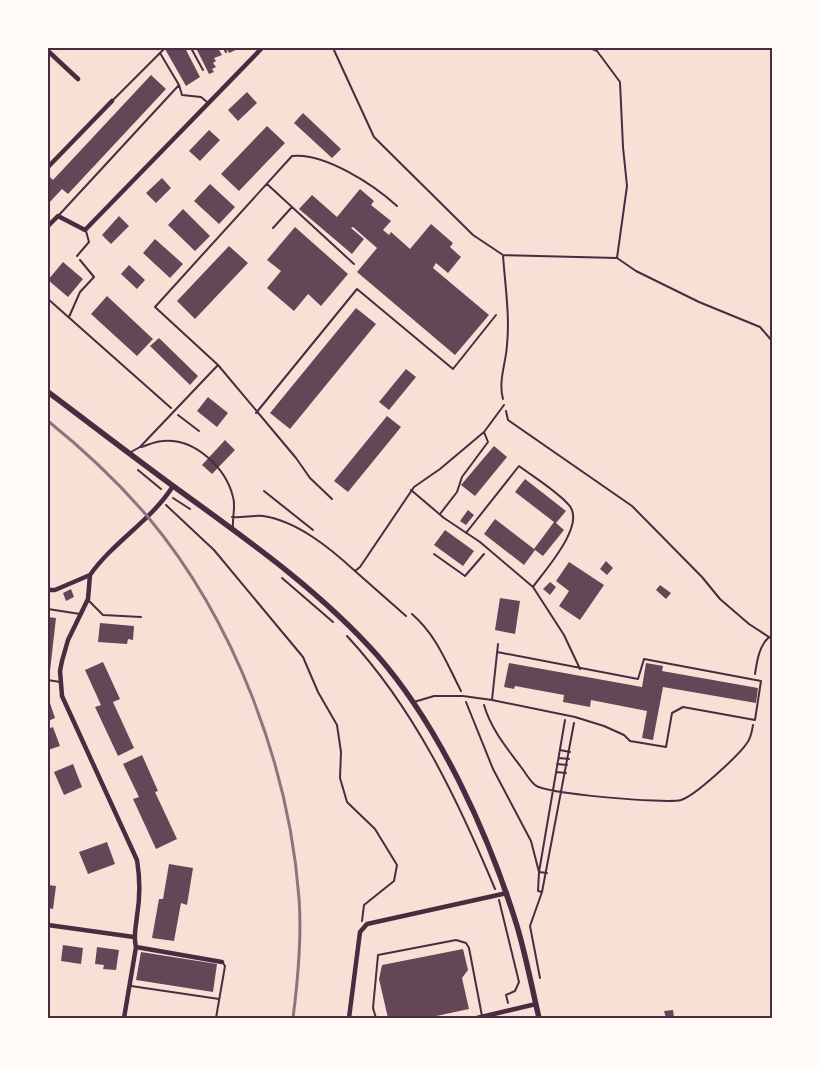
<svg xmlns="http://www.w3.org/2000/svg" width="820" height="1066" font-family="'Alegreya Sans',sans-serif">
<rect width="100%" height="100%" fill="#f7e1d7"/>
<path fill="#644757" d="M 167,48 L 185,48 L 200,77 L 186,86 L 165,49 Z
M 196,48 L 218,48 L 222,55 L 214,58 L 216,61 L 213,63 L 216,67 L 212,69 L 214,72 L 209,74 Z
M 226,48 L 237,48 L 238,49 L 229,53 Z
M 151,75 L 166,89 L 68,194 L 62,189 L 48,204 L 48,175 L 53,180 Z
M 247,92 L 257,103 L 238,121 L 228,110 Z
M 303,113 L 341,149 L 332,158 L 294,123 Z
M 267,126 L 285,143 L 239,191 L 221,174 Z
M 209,130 L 220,140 L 200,161 L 189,151 Z
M 162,178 L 171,188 L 156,203 L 146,193 Z
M 210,184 L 235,207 L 219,224 L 194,201 Z
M 360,189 L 374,201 L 371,205 L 391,221 L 383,230 L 389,235 L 391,232 L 410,249 L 431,224 L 453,243 L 450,247 L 461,257 L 448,273 L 436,263 L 433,268 L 489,315 L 455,355 L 357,272 L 377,248 L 353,227 L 351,228 L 364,239 L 352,254 L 299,209 L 312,195 L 337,217 Z
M 183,209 L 210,236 L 195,251 L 168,225 Z
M 119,216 L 129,226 L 111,244 L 102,235 Z
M 295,227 L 348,274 L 321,306 L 308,294 L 294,311 L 267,288 L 281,271 L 267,260 Z
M 155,239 L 183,264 L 170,278 L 143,253 Z
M 229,246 L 248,263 L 195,319 L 177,301 Z
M 63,262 L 83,279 L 68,297 L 48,280 Z
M 129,265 L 145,280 L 137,289 L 121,274 Z
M 107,296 L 153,339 L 137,356 L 91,314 Z
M 356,308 L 376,324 L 290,429 L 270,413 Z
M 159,338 L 198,376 L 190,385 L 150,346 Z
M 406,369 L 416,377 L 389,410 L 379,402 Z
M 208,397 L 228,413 L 217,427 L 197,411 Z
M 387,416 L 401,427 L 348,492 L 334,481 Z
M 225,440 L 235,450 L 212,474 L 202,465 Z
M 494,446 L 507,457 L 475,496 L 461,485 Z
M 525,479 L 566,511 L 556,523 L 564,530 L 543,556 L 535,550 L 524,565 L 484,534 L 495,519 L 534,549 L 554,522 L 515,492 Z
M 468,510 L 474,515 L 466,525 L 460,521 Z
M 445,530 L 474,551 L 463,566 L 434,545 Z
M 606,561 L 613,568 L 607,575 L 600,569 Z
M 569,562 L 604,585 L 580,620 L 559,606 L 569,591 L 556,581 Z
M 550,582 L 556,587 L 550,595 L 543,589 Z
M 660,585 L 671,593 L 666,599 L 656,590 Z
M 71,589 L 74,597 L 66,601 L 63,593 Z
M 500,598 L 520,601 L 515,634 L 495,630 Z
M 48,617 L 56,618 L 50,671 L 48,670 Z
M 100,623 L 134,626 L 133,640 L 128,639 L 127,644 L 98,642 Z
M 103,662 L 120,699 L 113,702 L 134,748 L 118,756 L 95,707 L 101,705 L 85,670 Z
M 509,663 L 642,687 L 646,663 L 663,666 L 662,671 L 758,688 L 756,703 L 663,687 L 653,740 L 642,738 L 647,711 L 591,700 L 590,707 L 563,702 L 564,695 L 515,686 L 514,689 L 504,687 Z
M 48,697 L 55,718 L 48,721 Z
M 53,727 L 60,746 L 48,750 L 48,729 Z
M 142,755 L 158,791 L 155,792 L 177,839 L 156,849 L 133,799 L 139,797 L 123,764 Z
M 73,764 L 82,787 L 64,795 L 54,772 Z
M 107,842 L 115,864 L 88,874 L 79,852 Z
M 169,864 L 193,868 L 187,905 L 181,903 L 174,941 L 152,938 L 159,899 L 163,899 Z
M 48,885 L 56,886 L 53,909 L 48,908 Z
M 63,945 L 83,948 L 81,964 L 61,961 Z
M 97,947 L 119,950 L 116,970 L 103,969 L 104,965 L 95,964 Z
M 463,949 L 468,970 L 462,978 L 469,1009 L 427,1018 L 388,1018 L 379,979 L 382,965 Z
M 141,952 L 217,964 L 213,992 L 136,980 Z
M 673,1010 L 674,1018 L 666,1018 L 664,1011 Z"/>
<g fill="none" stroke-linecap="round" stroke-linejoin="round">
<path stroke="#4a2c40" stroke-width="2" d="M 333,48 L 374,137 L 473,235 L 503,255 C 505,285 510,315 507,345 C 506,363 498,381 503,399
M 590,48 L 597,51 L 620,82 L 623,147 L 627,186 L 617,258 L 636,271 L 699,302 L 760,327 L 772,341
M 503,255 L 617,258
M 48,299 L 171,408
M 69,317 L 80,292 L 94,277 L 80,260
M 506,411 L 508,420 L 632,506 L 702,577 L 720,599 L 749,624 L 772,639
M 178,415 L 199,431
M 138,470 L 161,489
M 264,491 L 313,530
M 173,498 L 190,509
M 166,505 L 214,550 L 303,657 L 318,692 L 337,725 L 341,752 L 340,778 L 347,802 L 375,829 L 397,865 L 394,881 L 364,905 L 362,921
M 434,554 L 465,576 L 484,554
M 282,578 L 333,622
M 412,614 C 437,636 446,662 461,691
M 347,636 C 414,708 457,798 495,889
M 755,674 C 757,661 759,646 769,637
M 466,702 L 493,769 L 531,841 L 539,872 L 547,873
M 484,705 C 491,729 506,747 521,767 C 525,772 529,780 535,785 C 545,794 667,804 681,800 C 695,796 739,755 747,743 C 751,738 752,731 753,725
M 560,750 L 570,752
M 559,758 L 569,759
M 557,764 L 567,765
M 556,772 L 566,773
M 542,892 L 574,723
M 499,900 L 519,982 L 515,991 L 506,995 L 508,1003
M 540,978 L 530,926 L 542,892 L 538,891 L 539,872 L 565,720"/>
<path stroke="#4a2c40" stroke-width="2" d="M 191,48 L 203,70
M 224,48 L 226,52
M 160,53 L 179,85 L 182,95 L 201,97 L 207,102
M 112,101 L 165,48
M 267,184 L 354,264
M 59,215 L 179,85
M 273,228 L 292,207
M 77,256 L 89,242 L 86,231
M 218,365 L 155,307 L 292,156 C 324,152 374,185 397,206
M 256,413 L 357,289 L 453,369 L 496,315
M 141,447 C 148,445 156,441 163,441 C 195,438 226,468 233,497 C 236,506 232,518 233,528
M 131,452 L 140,447 L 218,365 L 296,458 L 310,478 L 332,499
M 411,490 L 444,518 L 480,542 L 533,587 L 564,635 L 580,669
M 440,514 L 457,492 L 462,477 L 488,442 L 484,432
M 232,517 C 242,518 253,515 263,516 C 297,521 330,548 355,571 L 360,567 L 414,487 L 440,469 L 484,432 L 504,405
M 466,533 L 519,466 C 535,478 554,489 568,504 C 588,523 545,570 533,587
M 355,571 L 406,616
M 89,601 L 103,615 L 141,617
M 48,609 L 80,614
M 48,680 L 60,682
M 492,700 L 498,644
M 414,702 L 434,696 L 463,696 L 492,700 L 575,717 L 604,726 L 624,735 L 630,741 L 666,747 L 672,713 L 683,707 L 755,720 L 761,681 L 644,659 L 638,679 L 497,652
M 131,986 L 219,999
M 216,1018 L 225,966 L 223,963
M 376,1018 L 373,1008 L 378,955 L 456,940 L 466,943 L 469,948 L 482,1016"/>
<path stroke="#4a2c40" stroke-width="4.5" d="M 48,51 L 78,79
M 48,167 L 112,101
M 48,226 L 58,216 L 85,230 L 262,48
M 90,575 C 114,541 151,521 173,486
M 48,590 L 55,590 L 90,575 L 88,599 L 68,640 L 62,661 L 60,671 L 62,696 L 137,860 C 140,878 140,898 137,916 C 136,927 133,936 136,947 L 124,1018
M 48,925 L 134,937
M 136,947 L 222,962
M 349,1018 L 360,932 L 367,924 L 507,893
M 477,1018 L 536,1004"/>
<path stroke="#4a2c40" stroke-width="5.5" d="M 48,392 C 92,425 136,459 180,491 C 249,541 320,591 377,655 C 440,727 489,835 517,926 C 526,956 532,988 539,1018"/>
<path stroke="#8f747c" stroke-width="3" d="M 48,421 C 84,450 118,482 148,517 C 234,620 289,765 299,898 C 302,938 298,979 293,1018"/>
</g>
<rect width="820" height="1066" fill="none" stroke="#fffaf5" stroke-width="98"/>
<rect x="49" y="49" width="722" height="968" fill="none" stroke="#4a2c40" stroke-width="2"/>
</svg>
